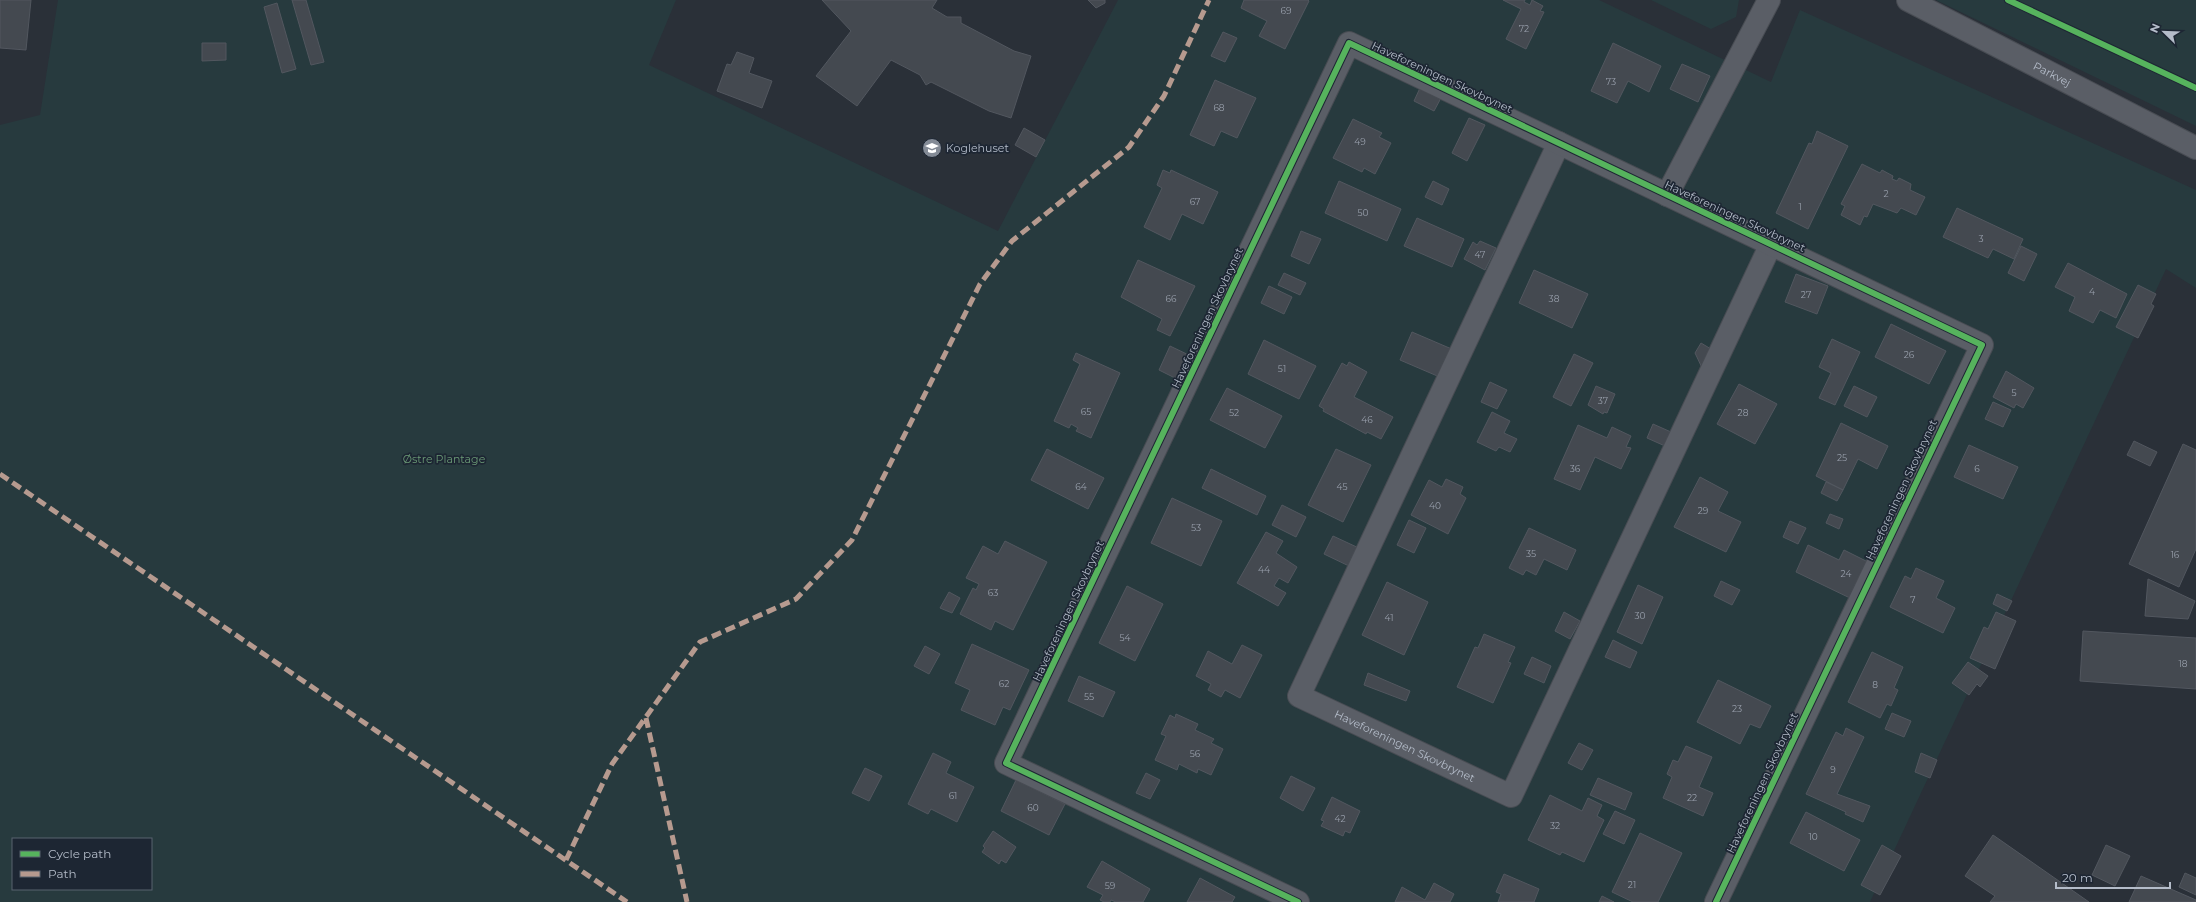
<svg xmlns="http://www.w3.org/2000/svg" width="2196" height="902" font-family="Montserrat,sans-serif">
<rect width="100%" height="100%" fill="#2a3038"/>
<path fill="#273a3e" fill-rule="evenodd" d="M 58,0 L 676,0 L 649,65 L 998,231 L 1118,0 L 1599,0 L 1771,82 L 1800,10 L 2196,190 L 2196,288 L 2166,269 L 1870,902 L 0,902 L 0,125 L 40,115 ZM 13,839 L 151,839 L 151,889 L 13,889 Z
M 1651,0 L 1739,0 L 1736,17 L 1711,29 Z
M 1936,0 L 2196,0 L 2196,126 Z"/>
<path fill="#444950" stroke="#52575f" d="M 0,0 L 31,0 L 26,50 L 0,48 Z
M 292,0 L 306,0 L 324,62 L 311,65 Z
M 822,0 L 937,0 L 932,8 L 947,17 L 961,17 L 961,23 L 1014,51 L 1031,56 L 1011,118 L 989,111 L 931,82 L 926,85 L 920,75 L 891,60 L 857,106 L 816,76 L 851,31 Z
M 1088,0 L 1105,0 L 1105,3 L 1096,8 Z
M 1244,0 L 1308,0 L 1309,1 L 1285,49 L 1259,36 L 1267,21 L 1241,8 Z
M 1503,0 L 1525,0 L 1524,2 L 1530,5 L 1532,0 L 1543,6 L 1540,11 L 1544,12 L 1526,49 L 1506,39 L 1521,9 Z
M 277,3 L 296,69 L 282,73 L 264,7 Z
M 1223,32 L 1237,38 L 1225,62 L 1211,56 Z
M 202,43 L 226,43 L 226,60 L 202,61 Z
M 1613,43 L 1661,66 L 1649,92 L 1628,81 L 1617,103 L 1591,91 Z
M 737,52 L 754,58 L 749,73 L 772,81 L 762,108 L 717,91 L 727,64 L 731,65 Z
M 1682,64 L 1710,76 L 1698,102 L 1670,89 Z
M 1215,80 L 1256,98 L 1237,138 L 1221,131 L 1214,146 L 1190,135 Z
M 1420,88 L 1441,98 L 1434,111 L 1414,101 Z
M 1469,118 L 1485,125 L 1467,161 L 1452,153 Z
M 1353,119 L 1382,133 L 1379,137 L 1391,143 L 1375,174 L 1364,168 L 1362,172 L 1333,158 Z
M 1024,128 L 1045,140 L 1036,157 L 1015,145 Z
M 1817,131 L 1848,146 L 1808,229 L 1776,213 L 1809,143 L 1812,144 Z
M 1862,164 L 1880,173 L 1882,170 L 1893,176 L 1892,179 L 1897,181 L 1899,178 L 1911,184 L 1910,190 L 1925,197 L 1916,215 L 1901,208 L 1897,213 L 1873,204 L 1867,217 L 1864,216 L 1860,225 L 1841,215 L 1845,206 L 1841,204 Z
M 1163,170 L 1170,173 L 1171,170 L 1218,192 L 1203,224 L 1182,214 L 1170,240 L 1144,227 L 1162,188 L 1157,185 Z
M 1339,181 L 1401,209 L 1387,241 L 1325,213 Z
M 1433,181 L 1449,189 L 1442,205 L 1425,197 Z
M 1957,208 L 2023,239 L 2014,259 L 1993,249 L 1988,258 L 1943,237 Z
M 1417,218 L 1464,239 L 1452,267 L 1404,246 Z
M 1301,231 L 1321,239 L 1309,264 L 1291,256 Z
M 1480,241 L 1496,248 L 1485,270 L 1464,259 L 1473,242 L 1477,245 Z
M 2021,246 L 2037,254 L 2024,281 L 2008,273 Z
M 1138,260 L 1195,286 L 1170,336 L 1157,330 L 1162,319 L 1121,297 Z
M 2068,263 L 2127,294 L 2116,318 L 2100,310 L 2093,323 L 2069,311 L 2075,297 L 2055,287 Z
M 1534,270 L 1588,294 L 1572,328 L 1519,303 Z
M 1284,273 L 1306,283 L 1300,295 L 1278,285 Z
M 1796,274 L 1828,286 L 1817,314 L 1785,302 Z
M 2138,285 L 2156,294 L 2151,304 L 2154,306 L 2138,338 L 2116,327 Z
M 1269,286 L 1292,297 L 1284,314 L 1261,303 Z
M 1891,324 L 1946,351 L 1929,384 L 1875,357 Z
M 1412,332 L 1454,350 L 1442,378 L 1400,360 Z
M 1832,339 L 1860,352 L 1835,405 L 1819,398 L 1831,373 L 1819,367 Z
M 1264,340 L 1316,366 L 1299,399 L 1248,374 Z
M 1701,343 L 1716,352 L 1704,372 L 1695,353 Z
M 1170,346 L 1193,357 L 1181,381 L 1159,370 Z
M 1076,353 L 1120,373 L 1091,438 L 1076,431 L 1078,428 L 1071,424 L 1069,428 L 1054,421 L 1080,364 L 1073,360 Z
M 1574,354 L 1593,363 L 1571,406 L 1553,397 Z
M 1349,362 L 1367,372 L 1354,397 L 1393,417 L 1381,439 L 1367,432 L 1366,434 L 1323,411 L 1324,409 L 1319,406 L 1342,363 L 1347,366 Z
M 2006,371 L 2034,388 L 2023,408 L 2016,404 L 2014,408 L 1993,397 Z
M 1490,382 L 1507,390 L 1497,409 L 1481,402 Z
M 1739,384 L 1777,404 L 1755,444 L 1717,424 Z
M 1596,386 L 1615,394 L 1607,413 L 1604,412 L 1603,414 L 1588,405 Z
M 1854,386 L 1877,397 L 1867,417 L 1844,406 Z
M 1227,388 L 1282,416 L 1265,448 L 1210,420 Z
M 1993,402 L 2011,410 L 2003,427 L 1985,419 Z
M 1492,412 L 1510,421 L 1504,433 L 1517,439 L 1510,452 L 1499,447 L 1496,451 L 1477,442 Z
M 1841,423 L 1888,446 L 1877,469 L 1858,459 L 1843,490 L 1816,476 Z
M 1653,424 L 1671,432 L 1665,446 L 1647,438 Z
M 1578,425 L 1607,438 L 1612,427 L 1631,436 L 1626,447 L 1631,448 L 1621,469 L 1595,457 L 1580,490 L 1554,479 Z
M 2134,441 L 2157,452 L 2150,466 L 2127,455 Z
M 2183,444 L 2196,450 L 2196,549 L 2179,587 L 2129,564 Z
M 1969,445 L 2018,467 L 2003,499 L 1954,477 Z
M 1047,449 L 1104,478 L 1088,509 L 1031,480 Z
M 1336,449 L 1371,465 L 1343,522 L 1308,505 Z
M 1211,469 L 1266,496 L 1257,515 L 1202,488 Z
M 1700,477 L 1728,492 L 1718,511 L 1741,522 L 1726,552 L 1674,527 Z
M 1446,479 L 1463,487 L 1460,494 L 1466,498 L 1448,534 L 1411,515 L 1429,480 L 1442,487 Z
M 1826,482 L 1843,490 L 1837,501 L 1821,493 Z
M 1172,498 L 1222,521 L 1201,566 L 1151,543 Z
M 1282,505 L 1306,517 L 1296,537 L 1272,525 Z
M 1830,514 L 1843,519 L 1839,529 L 1826,523 Z
M 1409,520 L 1426,528 L 1414,553 L 1397,545 Z
M 1790,521 L 1806,528 L 1798,544 L 1783,537 Z
M 1529,528 L 1576,550 L 1567,570 L 1544,559 L 1536,575 L 1526,570 L 1523,575 L 1509,568 Z
M 1266,532 L 1283,541 L 1276,553 L 1297,567 L 1288,583 L 1279,578 L 1274,586 L 1286,593 L 1278,606 L 1237,583 Z
M 1333,536 L 1361,549 L 1351,567 L 1324,554 Z
M 1005,541 L 1047,562 L 1013,630 L 995,621 L 991,630 L 960,614 L 973,588 L 976,590 L 979,584 L 966,578 L 983,546 L 998,554 Z
M 1808,545 L 1839,560 L 1844,550 L 1870,563 L 1852,599 L 1796,572 Z
M 1916,568 L 1944,581 L 1936,598 L 1955,608 L 1943,633 L 1890,607 L 1905,576 L 1911,579 Z
M 2148,579 L 2195,601 L 2188,619 L 2145,616 Z
M 1721,581 L 1740,590 L 1732,605 L 1714,596 Z
M 1387,582 L 1428,602 L 1404,655 L 1362,635 Z
M 1638,585 L 1663,597 L 1642,644 L 1617,632 Z
M 1127,586 L 1163,604 L 1135,661 L 1099,643 Z
M 949,592 L 960,598 L 952,613 L 940,608 Z
M 1997,594 L 2012,601 L 2007,611 L 1993,604 Z
M 1564,612 L 1580,621 L 1570,639 L 1555,631 Z
M 1996,612 L 2016,621 L 1995,669 L 1970,658 L 1984,627 L 1988,629 Z
M 2083,631 L 2196,638 L 2196,689 L 2080,681 Z
M 1484,634 L 1515,647 L 1508,662 L 1511,663 L 1493,703 L 1457,687 L 1475,647 L 1478,648 Z
M 1613,640 L 1637,652 L 1630,668 L 1605,657 Z
M 972,644 L 1029,670 L 1010,710 L 1003,707 L 995,725 L 961,710 L 970,690 L 955,683 Z
M 1242,645 L 1262,655 L 1240,698 L 1225,690 L 1221,697 L 1208,690 L 1211,684 L 1196,676 L 1208,651 L 1232,664 Z
M 925,646 L 940,654 L 929,674 L 914,666 Z
M 1872,652 L 1903,667 L 1894,688 L 1898,690 L 1891,706 L 1887,704 L 1880,718 L 1848,702 Z
M 1532,657 L 1551,666 L 1544,683 L 1524,674 Z
M 1968,662 L 1988,676 L 1980,687 L 1977,684 L 1969,695 L 1952,683 Z
M 1368,673 L 1410,691 L 1406,701 L 1364,685 Z
M 1079,676 L 1115,692 L 1103,717 L 1068,701 Z
M 1718,680 L 1771,706 L 1760,728 L 1750,724 L 1740,744 L 1697,722 Z
M 1892,713 L 1911,721 L 1904,737 L 1885,729 Z
M 1176,714 L 1198,724 L 1195,730 L 1214,739 L 1211,743 L 1223,749 L 1211,775 L 1198,769 L 1197,773 L 1179,764 L 1177,770 L 1155,760 L 1166,736 L 1161,734 L 1170,715 L 1175,718 Z
M 1846,728 L 1864,737 L 1837,794 L 1870,806 L 1863,822 L 1845,814 L 1846,812 L 1806,794 L 1836,732 L 1843,736 Z
M 1579,743 L 1593,750 L 1582,770 L 1568,763 Z
M 1686,746 L 1712,757 L 1699,787 L 1713,793 L 1703,816 L 1663,798 L 1672,777 L 1667,774 L 1673,760 L 1678,762 Z
M 933,753 L 951,762 L 946,773 L 974,787 L 957,822 L 931,809 L 928,814 L 908,804 Z
M 1921,753 L 1937,760 L 1930,778 L 1915,772 Z
M 865,768 L 882,776 L 869,801 L 852,793 Z
M 1146,773 L 1160,780 L 1150,799 L 1136,793 Z
M 1291,776 L 1315,788 L 1303,811 L 1280,798 Z
M 1598,778 L 1632,793 L 1625,810 L 1590,795 Z
M 1016,780 L 1065,804 L 1049,835 L 1001,811 Z
M 1550,795 L 1582,811 L 1588,798 L 1602,805 L 1597,816 L 1604,820 L 1584,862 L 1562,852 L 1560,855 L 1528,840 Z
M 1332,797 L 1360,811 L 1350,833 L 1345,831 L 1343,836 L 1321,826 L 1324,821 L 1321,820 Z
M 1615,811 L 1635,820 L 1624,844 L 1603,834 Z
M 1806,812 L 1860,840 L 1844,871 L 1790,843 Z
M 993,831 L 1016,847 L 1006,863 L 1001,860 L 999,864 L 982,852 L 985,848 L 983,846 Z
M 1640,833 L 1682,853 L 1658,902 L 1633,902 L 1612,892 Z
M 1993,835 L 2089,902 L 1990,902 L 1995,896 L 1965,876 Z
M 1882,845 L 1901,856 L 1880,895 L 1861,885 Z
M 2106,845 L 2130,856 L 2115,886 L 2092,875 Z
M 1102,861 L 1150,889 L 1143,902 L 1116,902 L 1111,900 L 1110,902 L 1104,902 L 1100,900 L 1103,895 L 1087,887 Z
M 2185,873 L 2196,878 L 2196,895 L 2179,887 Z
M 1504,874 L 1539,889 L 1534,902 L 1498,902 L 1501,894 L 1496,892 Z
M 2141,876 L 2196,900 L 2196,902 L 2129,902 Z
M 1200,878 L 1235,897 L 1232,902 L 1187,902 Z
M 1434,883 L 1454,894 L 1450,902 L 1395,902 L 1402,887 L 1425,900 Z
M 1602,896 L 1614,902 L 1599,902 Z"/>
<g fill="none" stroke-linecap="round" stroke-linejoin="round">
<g stroke="#484c53" stroke-width="24">
<g id="minor">
<path id="s1" d="M 1908,0 L 2196,148"/>
<path id="s2" d="M 1559,143 L 1299,696 L 1511,796 L 1771,244"/>
<path d="M 1667,195 L 1769,0"/>
<path d="M 1298,902 L 1006,763 L 1349,43 L 1982,345 L 1716,902"/>
</g>
</g>
<use href="#minor" stroke="#5a5e66" stroke-width="22"/>
<path stroke="#b69a8f" stroke-width="5" stroke-dasharray="10 5" stroke-linecap="butt" d="M 0,474 L 627,902
M 646,718 L 687,902
M 566,860 L 612,764 L 700,642 L 796,599 L 852,540 L 980,284 L 1012,241 L 1129,147 L 1164,96 L 1209,0"/>
<g stroke="#1d2633" stroke-width="8">
<path id="cycleway" d="M 2008,0 L 2196,88
M 1298,902 L 1006,763 L 1349,43 L 1982,345 L 1716,902"/>
</g>
<use href="#cycleway" stroke="#56b35d" stroke-width="6"/>
</g>
<defs>
<g id="school-disc" transform="scale(1)"><circle r="9.5" fill="#848b96" stroke="#1d2633"/><path d="M0-5L7-2L0 1L-7-2ZM-4 1L0 2.5L4 1V4Q0 6-4 4Z" fill="#fff"/></g>
</defs>
<g fill-rule="evenodd">
<use href="#school-disc" x="932" y="148"/>
</g>
<g text-anchor="middle" dominant-baseline="central" stroke-width="3.5" stroke-linejoin="round" paint-order="stroke">
<g font-size="9" fill="#989fab">
<text x="1286" y="10">69</text>
<text x="1524" y="28">72</text>
<text x="1611" y="81">73</text>
<text x="1219" y="107">68</text>
<text x="1360" y="141">49</text>
<text x="1886" y="193">2</text>
<text x="1195" y="201">67</text>
<text x="1800" y="206">1</text>
<text x="1363" y="212">50</text>
<text x="1981" y="238">3</text>
<text x="1480" y="254">47</text>
<text x="2092" y="291">4</text>
<text x="1806" y="294">27</text>
<text x="1171" y="298">66</text>
<text x="1554" y="298">38</text>
<text x="1909" y="354">26</text>
<text x="1282" y="368">51</text>
<text x="2014" y="392">5</text>
<text x="1603" y="400">37</text>
<text x="1086" y="411">65</text>
<text x="1234" y="412">52</text>
<text x="1743" y="412">28</text>
<text x="1367" y="419">46</text>
<text x="1842" y="457">25</text>
<text x="1575" y="468">36</text>
<text x="1977" y="468">6</text>
<text x="1081" y="486">64</text>
<text x="1342" y="486">45</text>
<text x="1435" y="505">40</text>
<text x="1703" y="510">29</text>
<text x="1196" y="527">53</text>
<text x="1531" y="553">35</text>
<text x="2175" y="554">16</text>
<text x="1264" y="569">44</text>
<text x="1846" y="573">24</text>
<text x="993" y="592">63</text>
<text x="1913" y="599">7</text>
<text x="1640" y="615">30</text>
<text x="1389" y="617">41</text>
<text x="1125" y="637">54</text>
<text x="2183" y="663">18</text>
<text x="1004" y="683">62</text>
<text x="1875" y="684">8</text>
<text x="1089" y="696">55</text>
<text x="1737" y="708">23</text>
<text x="1195" y="753">56</text>
<text x="1833" y="769">9</text>
<text x="953" y="795">61</text>
<text x="1692" y="797">22</text>
<text x="1033" y="807">60</text>
<text x="1340" y="818">42</text>
<text x="1555" y="825">32</text>
<text x="1813" y="836">10</text>
<text x="1632" y="884">21</text>
<text x="1110" y="885">59</text>
</g>
<g font-size="11" fill="#b4bcc9" stroke="#1d2633">
<text stroke="none"><textPath href="#s1" startOffset="162">Parkvej</textPath></text>
<text transform="translate(1442 77) rotate(25)">Haveforeningen Skovbrynet</text>
<text transform="translate(1735 216) rotate(25)">Haveforeningen Skovbrynet</text>
<text transform="translate(1207 318) rotate(-65)">Haveforeningen Skovbrynet</text>
<text transform="translate(1901 490) rotate(-65)">Haveforeningen Skovbrynet</text>
<text transform="translate(1068 611) rotate(-65)">Haveforeningen Skovbrynet</text>
<text stroke="none"><textPath href="#s2" startOffset="728">Haveforeningen Skovbrynet</textPath></text>
<text transform="translate(1762 783) rotate(-65)">Haveforeningen Skovbrynet</text>
</g>
<g font-size="11" fill="#b4bcc9" stroke="#1d2633" text-anchor="start">
<text x="946" y="148">Koglehuset</text>
</g>
<g font-size="11" fill="#6b9a76" stroke="#1d2633">
<text x="444" y="459">Østre Plantage</text>
</g>
</g>
<rect x="12" y="838" width="140" height="52" fill="#1d2633" stroke="#59626f"/>
<rect x="20" y="851" width="20" height="6" fill="#56b35d" stroke="#59626f"/>
<text x="48" y="858" font-size="12" fill="#b4bcc9">Cycle path</text>
<rect x="20" y="871" width="20" height="6" fill="#b69a8f" stroke="#59626f"/>
<text x="48" y="878" font-size="12" fill="#b4bcc9">Path</text>
<g transform="translate(2164 32) rotate(293)" stroke="#1d2633" stroke-width="3" paint-order="stroke">
<path d="M0-3L7 15L0 10L-7 15Z" fill="#b4bcc9"/>
<text y="-6" font-size="11" font-weight="bold" text-anchor="middle" fill="#b4bcc9">N</text>
</g>
<path d="M2056 882v6h114v-6" fill="none" stroke="#b4bcc9" stroke-width="2"/>
<text x="2062" y="882" font-size="12" fill="#b4bcc9" stroke="#1d2633" stroke-width="3" paint-order="stroke">20 m</text>
</svg>
